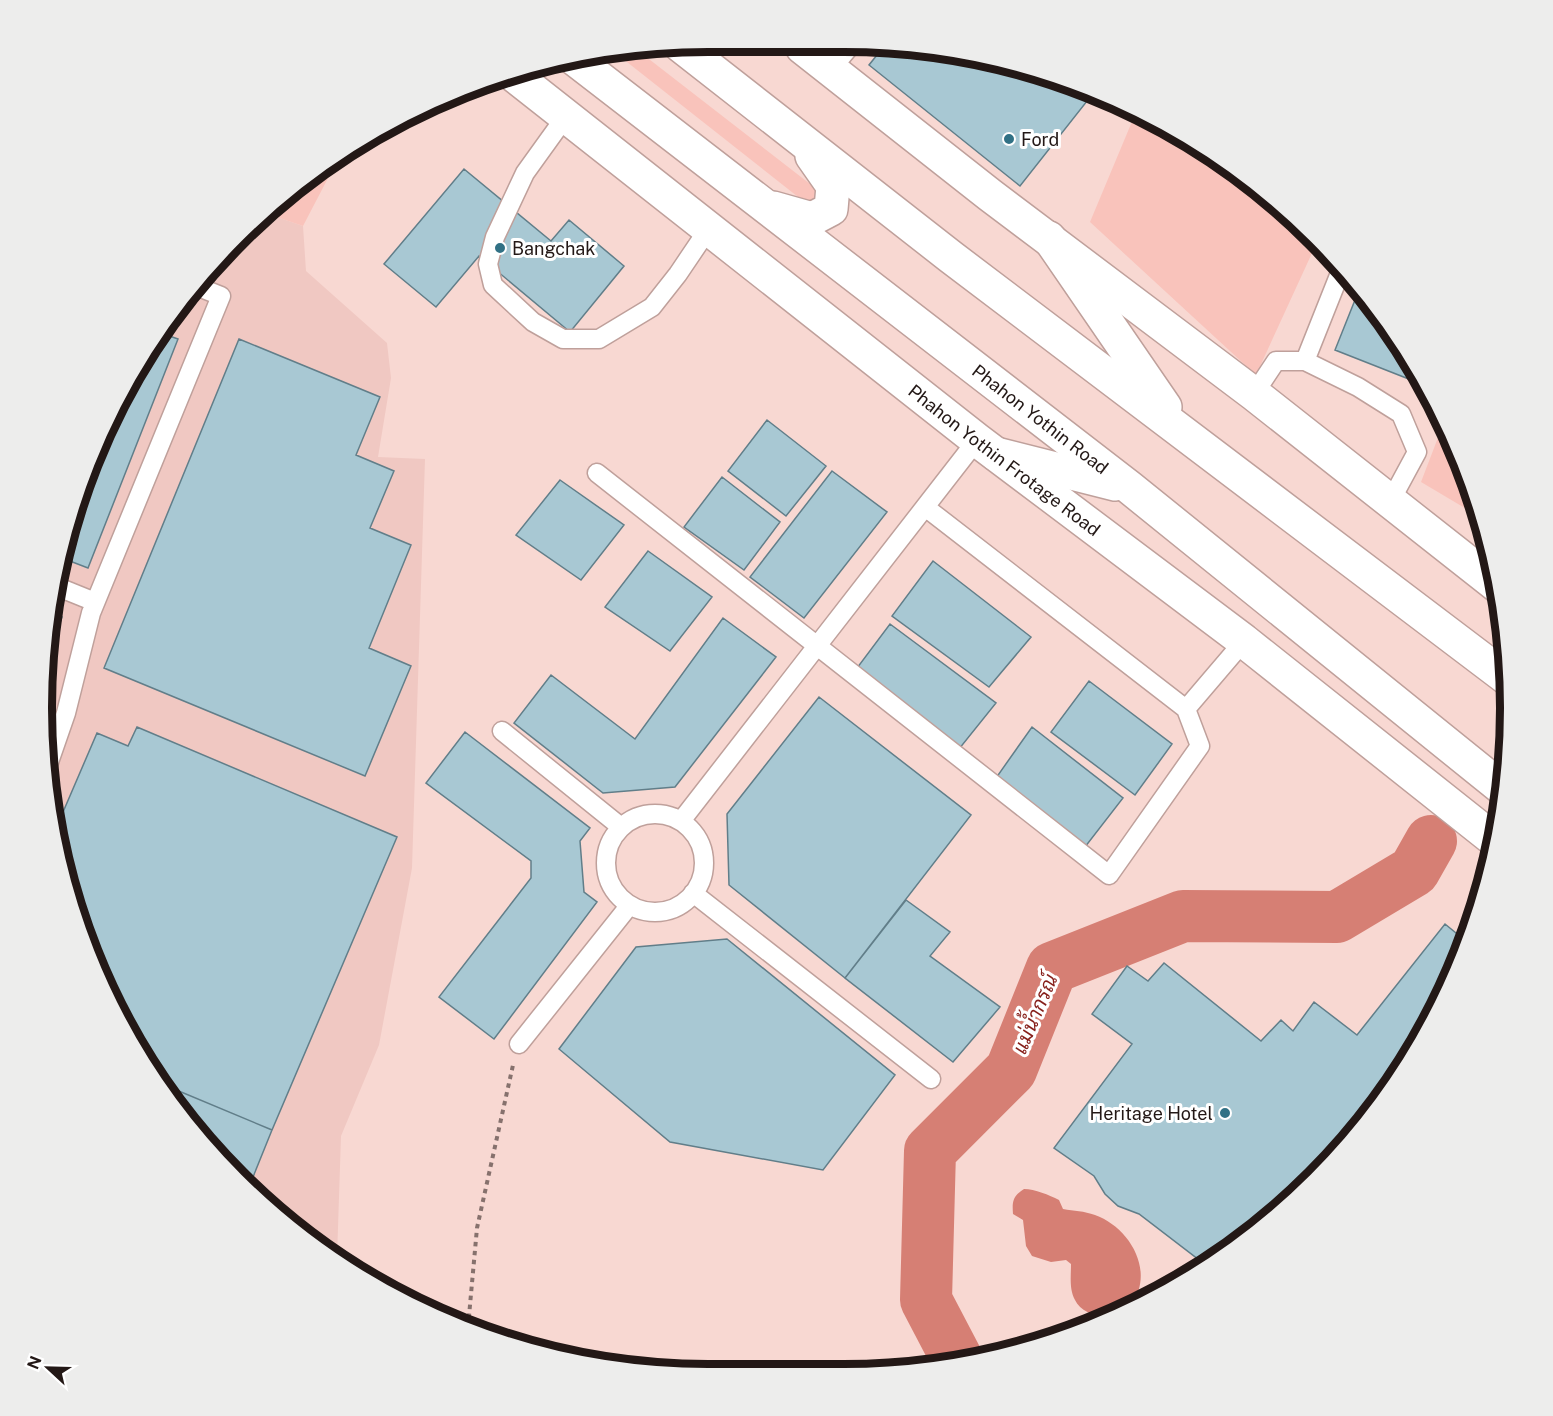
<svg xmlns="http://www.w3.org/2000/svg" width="1553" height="1416" font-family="'Public Sans',Sarabun,sans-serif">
<rect width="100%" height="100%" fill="#f8d8d2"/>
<path fill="#f0c8c2" d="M 268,214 L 303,226 L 306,271 L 387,343 L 391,378 L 378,457 L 425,459 L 412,868 L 379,1045 L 341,1136 L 337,1258 L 269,1209 L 179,1113 L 93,963 L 55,838 L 42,708 L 65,536 L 111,413 L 180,302 Z"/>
<path fill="#f9c3bb" d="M 636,49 L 823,194 L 819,203 L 807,204 L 613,51 Z
M 1136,112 L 1215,154 L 1318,240 L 1256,375 L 1090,222 Z
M 339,157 L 303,226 L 268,214 L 302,180 Z
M 1444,422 L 1460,453 L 1480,517 L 1421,482 Z"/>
<path fill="#d67f74" d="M 1024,1189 C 1035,1189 1049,1195 1059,1200 L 1063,1209 C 1074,1211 1084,1211 1095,1215 C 1129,1227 1156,1271 1131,1305 C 1119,1322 1084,1319 1075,1300 C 1069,1289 1071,1276 1071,1264 L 1066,1260 L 1051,1262 L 1032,1256 L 1026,1246 L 1023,1220 L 1013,1214 C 1012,1201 1013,1196 1024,1189 Z"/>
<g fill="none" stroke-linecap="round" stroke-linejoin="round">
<path stroke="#d67f74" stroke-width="52" d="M 959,1363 L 926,1300 L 930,1151 L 1011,1070 L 1052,968 L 1183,916 L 1337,917 L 1414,871 L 1431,841"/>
</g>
<path fill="#a8c8d3" stroke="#617e89" stroke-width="1.5" d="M 881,50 L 975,55 L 1095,91 L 1020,186 L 869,65 Z
M 464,169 L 551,241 L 569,220 L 624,266 L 570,332 L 479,256 L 436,307 L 384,264 Z
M 1359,290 L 1399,338 L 1424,385 L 1335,350 Z
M 161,333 L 178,339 L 88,568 L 62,558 L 65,536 L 111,413 Z
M 239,339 L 380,397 L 356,455 L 394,471 L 370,528 L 411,545 L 369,648 L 411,666 L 365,776 L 104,668 Z
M 767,420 L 826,466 L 786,516 L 728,471 Z
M 832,471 L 887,512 L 804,618 L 750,577 Z
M 722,477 L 780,522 L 744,570 L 684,527 Z
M 560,480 L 624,525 L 581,580 L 516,535 Z
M 648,551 L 712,597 L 670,651 L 605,607 Z
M 933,561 L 1031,637 L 989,687 L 892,616 Z
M 54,614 L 62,617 L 49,654 Z
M 723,618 L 776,657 L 675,787 L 603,793 L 514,723 L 551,675 L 635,739 Z
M 890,624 L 996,703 L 959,749 L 857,668 Z
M 1089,681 L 1172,744 L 1135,795 L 1051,732 Z
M 819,697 L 971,815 L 845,978 L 729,885 L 727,814 Z
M 137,727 L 397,837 L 272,1130 L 162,1084 L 93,963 L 54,833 L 97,733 L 128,746 Z
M 1032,727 L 1123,798 L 1085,847 L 996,778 Z
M 465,732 L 590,828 L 580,841 L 584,892 L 597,902 L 494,1039 L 439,997 L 531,878 L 531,861 L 426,783 Z
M 906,900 L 950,932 L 930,956 L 1000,1007 L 953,1062 L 845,978 Z
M 1445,924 L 1467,942 L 1460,963 L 1399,1078 L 1316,1179 L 1215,1262 L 1186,1277 L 1199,1260 L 1139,1214 L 1118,1206 L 1105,1194 L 1094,1176 L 1054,1148 L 1132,1044 L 1092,1014 L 1127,966 L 1148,981 L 1164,963 L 1261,1041 L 1281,1020 L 1293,1031 L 1314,1002 L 1357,1035 Z
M 727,939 L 895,1075 L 823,1170 L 670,1142 L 559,1049 L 636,947 Z
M 162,1084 L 272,1130 L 249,1187 L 179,1113 Z"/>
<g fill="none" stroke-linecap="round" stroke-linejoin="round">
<g stroke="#bfa09b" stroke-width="21">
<path id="service" d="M 831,69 L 848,49
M 566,116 L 525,173 L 495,237 L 488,264 L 493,285 L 533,322 L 563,339 L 599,339 L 652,307 L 678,274 L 709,228
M 1305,361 L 1342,268
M 1254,394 L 1276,361 L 1305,361 L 1358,387 L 1401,414 L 1417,452 L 1390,502
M 597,473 L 1109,875 L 1200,746 L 1186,709 L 925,507
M 58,587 L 95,602
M 1186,709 L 1244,641
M 502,731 L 621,827
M 48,765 L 66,713 L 91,613 L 221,296 L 196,286
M606 863a49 49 0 1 1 98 0a49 49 0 1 1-98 0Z
M 681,821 L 977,440
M 693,893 L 931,1079
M 519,1044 L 629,906"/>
</g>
<g stroke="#bfa09b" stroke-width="36">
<g id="secondary">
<path d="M 802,47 L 990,195 L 1254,394 L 1499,587"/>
<path id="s1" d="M 515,76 L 977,440 L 1244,641 L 1497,842"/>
</g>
</g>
<g stroke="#bfa09b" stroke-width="36">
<g id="primary">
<path d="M 680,45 L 951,257 L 1508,679"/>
<path id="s2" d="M 572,57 L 1129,487 L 1503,789"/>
<path d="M 773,208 L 812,219 L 831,209 L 833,186 L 812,156"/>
<path d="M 1049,238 L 1165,407"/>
<path d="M 996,454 L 1115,484"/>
</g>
</g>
<path stroke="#86716d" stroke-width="4" stroke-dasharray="4.5 4.5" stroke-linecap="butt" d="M 468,1327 L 477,1228 L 513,1065"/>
<use href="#service" stroke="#fff" stroke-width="18"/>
<use href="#secondary" stroke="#fff" stroke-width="33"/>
<use href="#primary" stroke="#fff" stroke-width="33"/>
</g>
<g fill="#317185" stroke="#fff" stroke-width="2">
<circle cx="1009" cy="139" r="6"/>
<circle cx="500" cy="248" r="6"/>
<circle cx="1225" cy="1113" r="6"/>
</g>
<g text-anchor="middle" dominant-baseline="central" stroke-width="6" stroke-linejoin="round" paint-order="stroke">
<g font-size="18" fill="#231816" stroke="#fff" text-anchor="start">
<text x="1021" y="139">Ford</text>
<text x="512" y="248">Bangchak</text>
<text x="1213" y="1113" text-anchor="end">Heritage Hotel</text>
</g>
<g font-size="18" fill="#231816" stroke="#fff">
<text stroke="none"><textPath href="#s2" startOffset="592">Phahon Yothin Road</textPath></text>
<text stroke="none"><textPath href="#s1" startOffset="622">Phahon Yothin Frotage Road</textPath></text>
</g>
<g font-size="20" font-style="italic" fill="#861f1a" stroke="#fff">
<text transform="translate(1035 1014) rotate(-67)">แม่น้ำกรณ์</text>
</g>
</g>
<path d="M0 0H1553V1416H0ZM708 52H844A656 656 0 0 1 1500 708V708A656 656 0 0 1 844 1364H708A656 656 0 0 1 52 708V708A656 656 0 0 1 708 52Z" fill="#ededec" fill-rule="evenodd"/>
<path fill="none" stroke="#231816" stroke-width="8" d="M708 52H844A656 656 0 0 1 1500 708V708A656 656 0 0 1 844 1364H708A656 656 0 0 1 52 708V708A656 656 0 0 1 708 52Z"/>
<g transform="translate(48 1368) rotate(292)" stroke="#ffffff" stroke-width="4.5" paint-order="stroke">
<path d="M0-4.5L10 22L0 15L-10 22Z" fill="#231816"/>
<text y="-9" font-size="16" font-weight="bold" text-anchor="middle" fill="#231816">N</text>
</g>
</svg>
